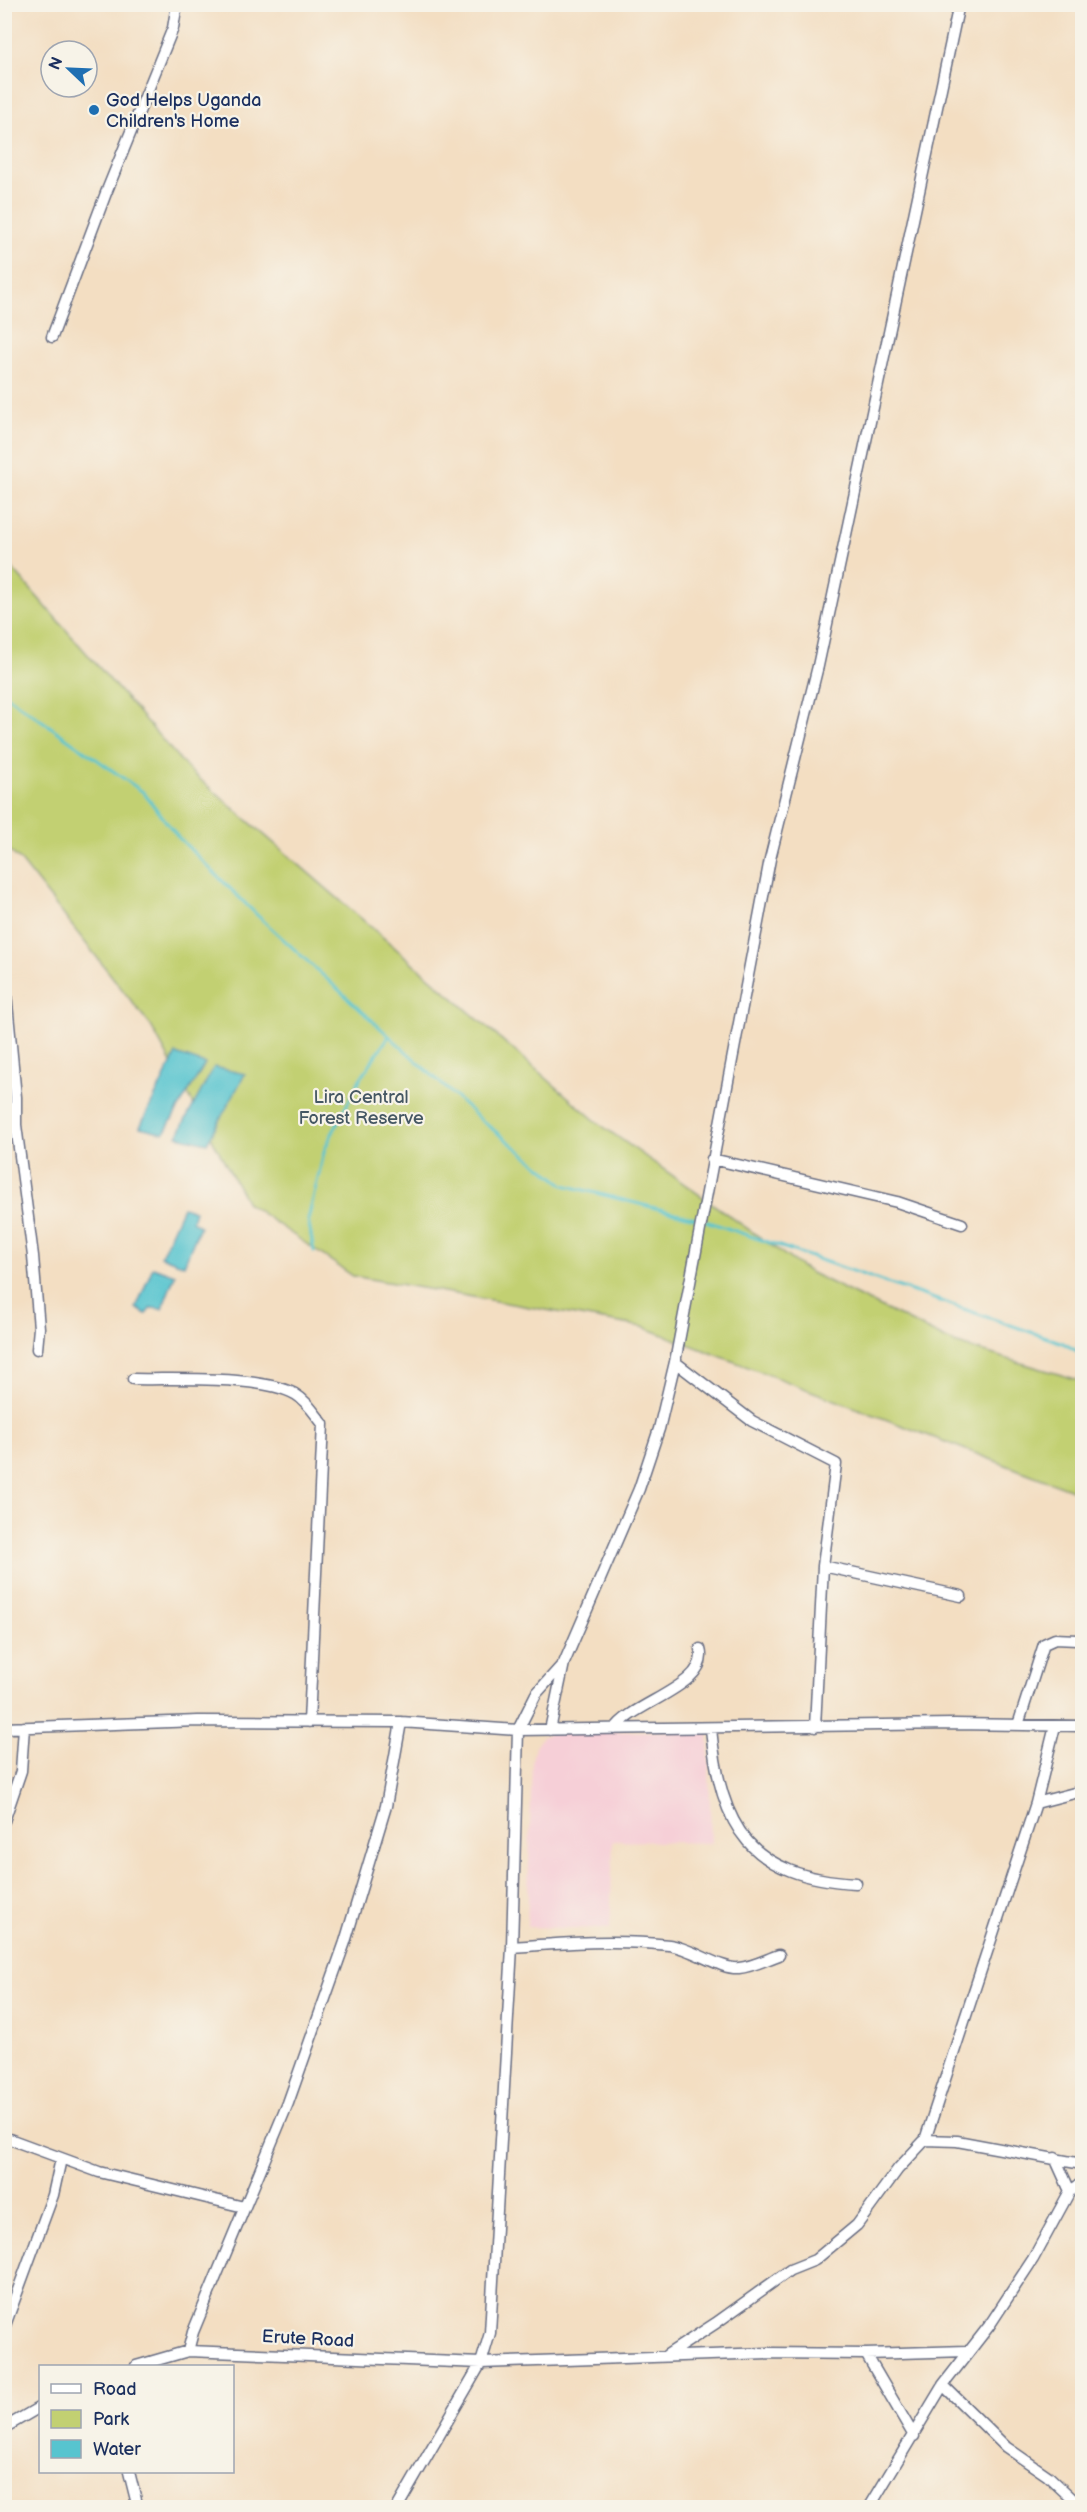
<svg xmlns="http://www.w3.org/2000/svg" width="1087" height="2512" font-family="'Balsamiq Sans',sans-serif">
<rect width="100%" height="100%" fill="#f7f3e8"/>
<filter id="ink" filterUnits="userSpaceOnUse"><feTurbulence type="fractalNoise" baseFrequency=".0167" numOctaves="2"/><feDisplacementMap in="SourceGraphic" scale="12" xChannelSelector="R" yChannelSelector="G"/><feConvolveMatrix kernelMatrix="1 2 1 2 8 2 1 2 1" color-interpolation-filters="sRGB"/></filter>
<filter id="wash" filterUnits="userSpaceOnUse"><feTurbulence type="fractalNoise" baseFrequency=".008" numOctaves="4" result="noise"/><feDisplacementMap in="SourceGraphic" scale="24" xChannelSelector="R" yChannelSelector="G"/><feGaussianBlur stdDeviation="1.35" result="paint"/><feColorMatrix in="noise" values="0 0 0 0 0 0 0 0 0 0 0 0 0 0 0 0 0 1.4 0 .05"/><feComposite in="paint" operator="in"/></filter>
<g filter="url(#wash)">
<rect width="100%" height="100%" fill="#f3dec2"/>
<path fill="#f6cfd7" d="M 708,1731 L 711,1843 L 613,1841 L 610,1929 L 527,1927 L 532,1760 L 535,1747 L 542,1737 L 552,1732 Z"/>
<path fill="#c2d072" stroke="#6e8068" stroke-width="1.5" d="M 4,559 L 188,769 L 598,1123 L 809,1272 L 954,1343 L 1082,1381 L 1082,1494 L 643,1327 L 353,1276 L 247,1203 L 151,1026 L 21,861 L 5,847 Z"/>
<path fill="#57c4cf" stroke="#397a96" stroke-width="1.5" d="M 176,1054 L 205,1064 L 164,1133 L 140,1127 Z
M 214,1067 L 245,1074 L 207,1143 L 177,1136 Z
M 183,1207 L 195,1211 L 192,1221 L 200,1226 L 184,1265 L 161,1256 Z
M 153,1267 L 175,1275 L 162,1309 L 151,1308 L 146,1314 L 136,1308 Z"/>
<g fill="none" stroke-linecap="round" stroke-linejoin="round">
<path stroke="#57c4cf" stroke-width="3" d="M 4,694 L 143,792 L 178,837 L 258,916 L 481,1120 L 564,1185 L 699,1219
M 706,1221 L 1063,1343 L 1082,1354
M 314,1251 L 308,1220 L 325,1148 L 360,1079 L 389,1036"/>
</g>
</g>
<g filter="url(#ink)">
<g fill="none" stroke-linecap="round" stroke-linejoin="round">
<g stroke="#676c81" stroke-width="13">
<path id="minor" d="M 52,337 L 106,193 L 173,28 L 177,4
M 4,972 L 16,1097 L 16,1125 L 4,1125
M 16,1125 L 33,1256 L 39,1328 L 37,1349
M 712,1159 L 897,1202 L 962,1224
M 675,1362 L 752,1421 L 836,1464 L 823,1566 L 815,1727
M 133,1379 C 174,1380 260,1375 295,1394 C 307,1401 314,1413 323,1424 L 309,1722
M 823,1566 L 961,1596
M 1018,1725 L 1044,1644 L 1055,1639 L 1077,1640
M 4,1728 L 198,1721 L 401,1722 L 518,1730 L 954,1724 L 1082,1726
M 615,1729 C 631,1703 711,1685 700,1649
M 711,1729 C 721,1829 750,1877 856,1883
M 550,1730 L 564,1663 L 639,1489 L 659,1429 L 675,1362 L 770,859 L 818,666 L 959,4
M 1036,1803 L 1055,1726
M 4,1821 L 21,1771 L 24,1727
M 512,1947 C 565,1943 616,1939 669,1945 C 692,1948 721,1970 739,1968 C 752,1967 767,1959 779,1955
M 4,2137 L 99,2172 L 244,2207
M 925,2140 L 1036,1803 L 1082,1791
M 1055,2158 L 1070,2191
M 4,2328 L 53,2195 L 61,2159
M 188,2351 L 193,2332 L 288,2103 L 345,1942 L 386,1806 L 401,1722
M 866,2354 L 914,2436
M 667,2355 L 716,2323 L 790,2270 L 815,2260 L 857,2225 L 898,2169 L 925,2140 L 957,2141 L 1082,2164
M 136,2366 L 188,2351 L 481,2363 L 768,2353 L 866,2354 L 967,2351
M 943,2385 L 1006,2447 L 1048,2476 L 1082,2508
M 4,2428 L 40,2407
M 129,2472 L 138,2508
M 397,2508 L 481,2363 L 490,2333 L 512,1947 L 518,1730 L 536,1694 L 562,1665
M 869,2508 L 943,2385 L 989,2326 L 1033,2259 L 1070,2191 L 1082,2183"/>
</g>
<use href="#minor" stroke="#fff" stroke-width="10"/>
</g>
</g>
<circle fill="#1f6fb2" stroke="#f7f3e8" stroke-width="2" cx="94" cy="110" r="6"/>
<g text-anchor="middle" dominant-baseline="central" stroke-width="4.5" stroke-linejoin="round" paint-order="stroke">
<g font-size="18" fill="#1b2f5e" stroke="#f7f3e8" text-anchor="start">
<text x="106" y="100">God Helps Uganda<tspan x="106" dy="21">Children's Home</tspan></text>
</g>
<g font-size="18" fill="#455763" stroke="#f7f3e8">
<text x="361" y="1097">Lira Central<tspan x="361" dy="21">Forest Reserve</tspan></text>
</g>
<g font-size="18" fill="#1b2f5e" stroke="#f7f3e8">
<text transform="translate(308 2339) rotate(3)">Erute Road</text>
</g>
</g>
<rect width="1087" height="2512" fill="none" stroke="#f7f3e8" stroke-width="24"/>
<rect x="39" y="2365" width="195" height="108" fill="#f7f3e8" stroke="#9fa5b1" stroke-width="1.5"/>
<rect x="51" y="2384" width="30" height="9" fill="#ffffff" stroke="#9fa5b1" stroke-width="1.5"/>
<text x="93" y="2395" font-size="18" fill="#1b2f5e">Road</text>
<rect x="51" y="2410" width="30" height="18" fill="#c2d072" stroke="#9fa5b1" stroke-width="1.5"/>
<text x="93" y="2425" font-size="18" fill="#1b2f5e">Park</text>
<rect x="51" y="2440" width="30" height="18" fill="#57c4cf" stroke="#9fa5b1" stroke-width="1.5"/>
<text x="93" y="2455" font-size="18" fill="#1b2f5e">Water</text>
<g transform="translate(69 69) rotate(293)"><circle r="28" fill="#f7f3e8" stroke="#9fa5b1" stroke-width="1.5"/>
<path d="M0-4.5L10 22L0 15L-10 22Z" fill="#1f6fb2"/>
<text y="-9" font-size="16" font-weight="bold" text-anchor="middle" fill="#1b2f5e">N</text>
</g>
</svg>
